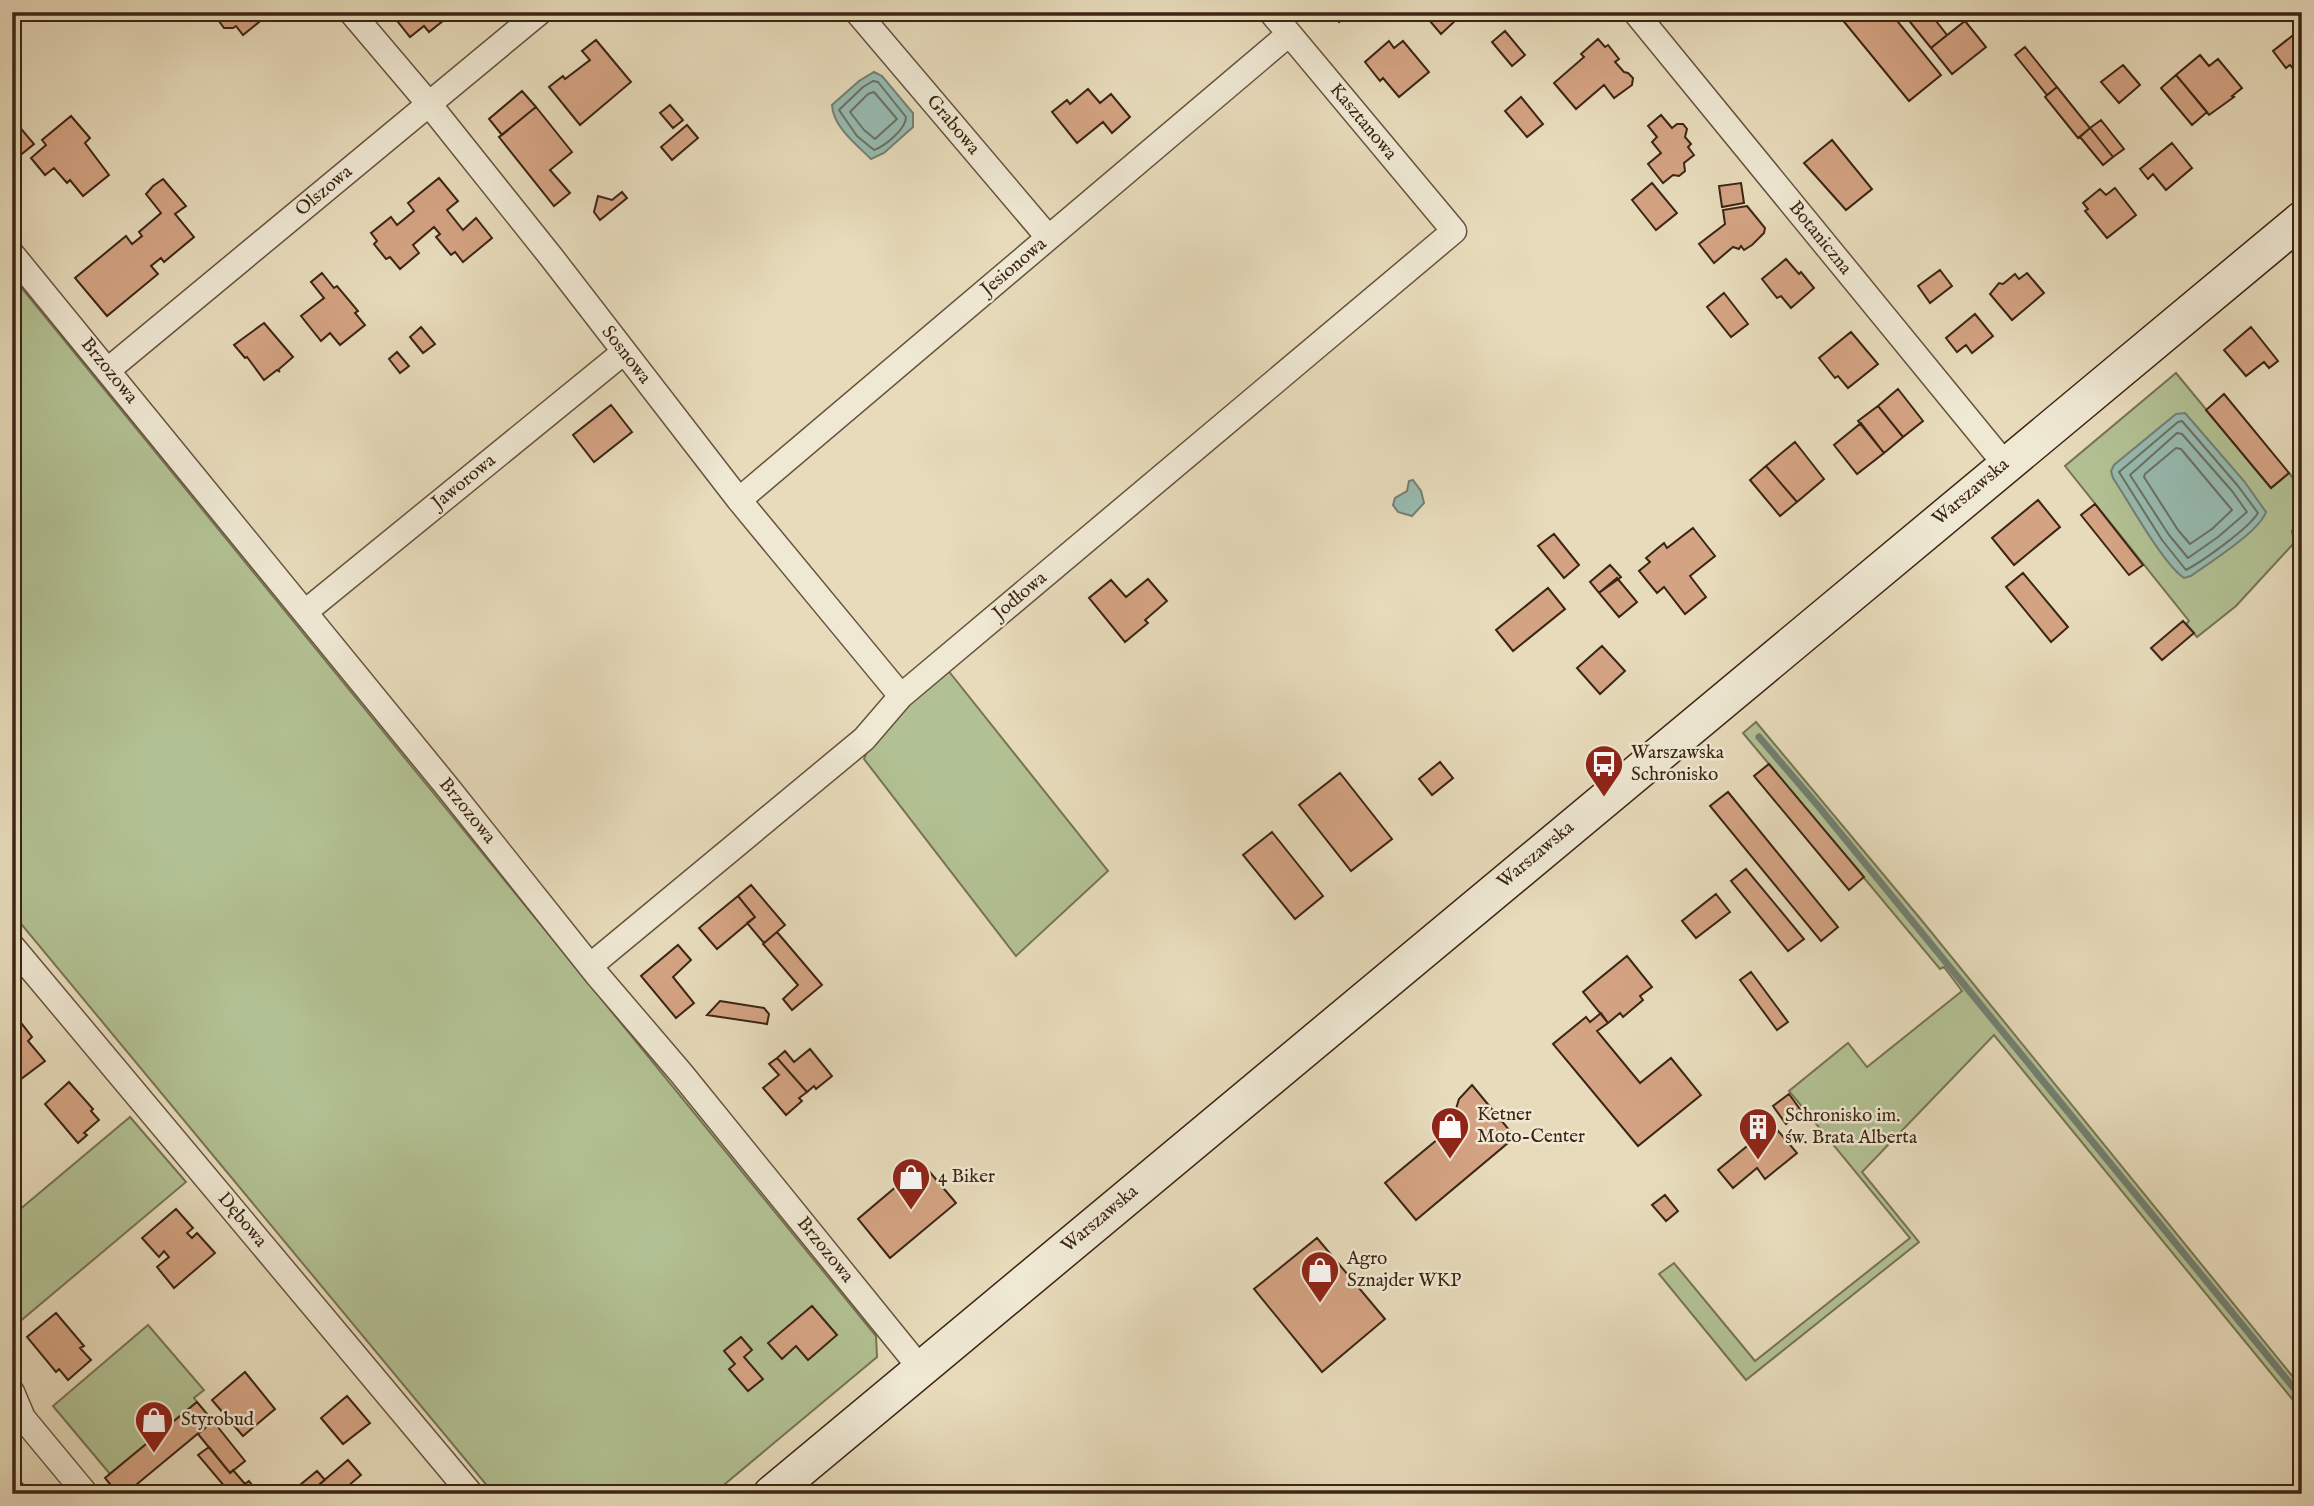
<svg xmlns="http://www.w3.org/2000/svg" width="2314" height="1506" font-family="'IM FELL English',serif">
<rect width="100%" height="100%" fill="#e7dbbb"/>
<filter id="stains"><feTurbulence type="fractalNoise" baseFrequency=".00286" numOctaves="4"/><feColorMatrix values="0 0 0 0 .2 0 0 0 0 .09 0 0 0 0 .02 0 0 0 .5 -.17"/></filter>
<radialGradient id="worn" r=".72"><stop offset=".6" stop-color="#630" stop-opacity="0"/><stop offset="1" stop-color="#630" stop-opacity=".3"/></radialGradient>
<path fill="#b2c193" stroke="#777353" stroke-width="2" d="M 12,276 L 876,1336 L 877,1357 L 713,1494 L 494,1494 L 12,913 Z
M 2176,373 L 2271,488 L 2289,473 L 2302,489 L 2302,523 L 2292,531 L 2294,543 L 2236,606 L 2197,637 L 2186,624 L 2189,621 L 2065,466 Z
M 947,669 L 1108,871 L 1016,956 L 864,759 L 874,734 Z
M 1756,722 L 1923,922 L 2302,1388 L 2302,1411 L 1994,1035 L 1862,1172 L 1919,1242 L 1746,1380 L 1659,1274 L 1674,1263 L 1755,1361 L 1910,1238 L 1789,1091 L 1848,1043 L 1867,1067 L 1962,991 L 1944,967 L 1940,969 L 1743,733 Z
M 130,1117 L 186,1182 L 12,1328 L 12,1216 Z
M 148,1325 L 204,1390 L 194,1398 L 197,1402 L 110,1474 L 53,1406 Z"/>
<path fill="#97bbb1" stroke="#737f72" stroke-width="2" d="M 874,72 L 882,76 L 913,113 L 913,127 L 884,153 L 871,159 C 857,145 833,127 832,105 L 859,81 Z
M 2185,413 L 2244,481 L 2266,512 C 2259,532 2209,563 2191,576 L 2184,578 C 2163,564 2129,502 2113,478 L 2111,471 L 2114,465 L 2176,414 Z
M 1413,480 L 1421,491 L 1424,503 L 1412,516 L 1398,512 L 1393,505 L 1395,498 L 1407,491 L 1409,481 Z"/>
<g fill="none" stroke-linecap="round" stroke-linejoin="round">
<path stroke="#6a7062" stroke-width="2" d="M 873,81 L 878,82 L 906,117 C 906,129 885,146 874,150 L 857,136 L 839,110 L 863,87 Z
M 874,92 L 897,119 L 875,139 L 864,130 L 850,112 L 868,94 Z
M 2182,421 L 2238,486 L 2258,513 C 2248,529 2203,561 2186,570 L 2162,540 L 2119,472 L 2178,422 Z
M 2177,433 L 2182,434 L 2232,491 L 2247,512 L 2218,537 L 2188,558 L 2169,535 L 2130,475 Z
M 2176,448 L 2181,449 L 2232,510 L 2212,529 L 2190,544 L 2178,530 L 2144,477 L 2145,474 Z"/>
<path stroke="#737f72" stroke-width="7" d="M 1759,737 L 1819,807 L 2302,1398"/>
</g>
<path fill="#d4a383" stroke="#3c2513" stroke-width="2" d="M 259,12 L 264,18 L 243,35 L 236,26 L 233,28 L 224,28 L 219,21 L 221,12 Z
M 390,12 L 437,12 L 444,20 L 429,32 L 424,26 L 410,37 Z
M 1331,12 L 1350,12 L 1339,22 Z
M 1450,12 L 1456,20 L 1441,34 L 1423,13 Z
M 1836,12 L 1890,12 L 1941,75 L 1909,101 Z
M 1902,12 L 1929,12 L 1947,35 L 1931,48 Z
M 1965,21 L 1986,47 L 1952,74 L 1931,48 Z
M 2302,28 L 2302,80 L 2290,65 L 2286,68 L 2273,51 Z
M 1505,31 L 1525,55 L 1512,66 L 1492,42 Z
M 1598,39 L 1605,47 L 1608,45 L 1619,59 L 1615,62 L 1624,72 L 1628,73 L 1633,78 L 1632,85 L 1614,98 L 1604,85 L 1576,109 L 1554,83 L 1584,57 L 1581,54 Z
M 596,40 L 631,82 L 580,125 L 549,87 L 563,76 L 565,79 L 590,60 L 582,51 Z
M 1389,41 L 1394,48 L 1403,41 L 1429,72 L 1399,97 L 1383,78 L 1380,81 L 1365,62 Z
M 2025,47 L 2057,87 L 2047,95 L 2015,55 Z
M 2200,55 L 2209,66 L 2218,59 L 2242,88 L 2232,96 L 2234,97 L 2209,115 L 2176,75 Z
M 2123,65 L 2140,85 L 2119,103 L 2101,82 Z
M 2176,75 L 2207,112 L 2192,125 L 2161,88 Z
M 2057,87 L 2090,128 L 2078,138 L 2045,97 Z
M 1088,89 L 1100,103 L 1111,94 L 1130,117 L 1112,133 L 1103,122 L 1077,143 L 1052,112 L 1067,100 L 1070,104 Z
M 522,91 L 536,107 L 502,135 L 489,119 Z
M 1521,97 L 1543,124 L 1527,137 L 1505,111 Z
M 670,105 L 683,120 L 673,128 L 660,113 Z
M 536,107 L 572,152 L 550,170 L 570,193 L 554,206 L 499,137 Z
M 1661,115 L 1672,128 L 1677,124 L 1683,124 L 1687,129 L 1685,137 L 1691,144 L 1688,147 L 1694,155 L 1684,163 L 1685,171 L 1679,176 L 1673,175 L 1663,183 L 1648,164 L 1661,153 L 1652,142 L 1657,137 L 1648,126 Z
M 71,116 L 90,138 L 85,143 L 109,175 L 83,196 L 70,180 L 67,183 L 54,168 L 45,175 L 31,158 L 46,145 L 42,140 Z
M 2101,120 L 2124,149 L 2113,157 L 2090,128 Z
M 17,124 L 34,144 L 12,162 L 12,128 Z
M 687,125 L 698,138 L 672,160 L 661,147 Z
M 2090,128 L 2113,157 L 2103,165 L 2080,137 Z
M 1832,140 L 1872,189 L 1846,210 L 1804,163 Z
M 2172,143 L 2192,168 L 2166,190 L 2153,174 L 2148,179 L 2140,169 Z
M 439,178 L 458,201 L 447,210 L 463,230 L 476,218 L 492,238 L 463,262 L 455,252 L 451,255 L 436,237 L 440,234 L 434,227 L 413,245 L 419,253 L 400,269 L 390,257 L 386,259 L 374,244 L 377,241 L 371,233 L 391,217 L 397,225 L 414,211 L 408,203 Z
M 163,179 L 186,206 L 175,214 L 194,237 L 164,262 L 161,258 L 151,266 L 158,274 L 107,316 L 75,278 L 126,236 L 132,244 L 142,236 L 139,232 L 161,213 L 146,194 L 153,186 Z
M 1652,183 L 1677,213 L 1656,230 L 1632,200 Z
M 1741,183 L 1744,203 L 1722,207 L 1719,186 Z
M 2115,188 L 2136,215 L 2107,238 L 2085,211 L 2088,209 L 2083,203 L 2100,189 L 2106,195 Z
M 622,192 L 627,198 L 600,220 L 594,212 L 598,196 L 612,200 Z
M 1747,206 L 1765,228 L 1764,233 L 1752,245 L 1744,250 L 1741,246 L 1739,249 L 1733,247 L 1714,263 L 1699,244 L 1725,224 L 1723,210 Z
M 1786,259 L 1799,274 L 1801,272 L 1814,288 L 1791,308 L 1781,296 L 1777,298 L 1762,279 Z
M 1940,270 L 1952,286 L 1930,303 L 1918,286 Z
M 322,273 L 334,288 L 337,286 L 358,311 L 355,313 L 365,325 L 340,345 L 330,333 L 321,341 L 301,316 L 324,298 L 311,282 Z
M 2027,273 L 2044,293 L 2012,320 L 1990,294 L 1999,283 L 2003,284 L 2015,274 L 2019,279 Z
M 1724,293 L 1748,324 L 1731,337 L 1707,307 Z
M 1975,314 L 1993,336 L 1972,353 L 1966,345 L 1957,352 L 1946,338 Z
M 264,323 L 293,357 L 278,370 L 280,372 L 277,370 L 264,380 L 247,357 L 245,358 L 234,345 Z
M 421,327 L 435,344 L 423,353 L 410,337 Z
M 2251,327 L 2278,361 L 2269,368 L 2264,362 L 2246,376 L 2224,350 Z
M 1851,332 L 1878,364 L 1848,388 L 1838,376 L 1835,378 L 1819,358 Z
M 397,352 L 409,366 L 400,373 L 389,359 Z
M 1898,389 L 1923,421 L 1903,437 L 1878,406 Z
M 2224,394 L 2289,473 L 2271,488 L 2206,410 Z
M 611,405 L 632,432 L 594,462 L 573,435 Z
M 1878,406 L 1903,437 L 1884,453 L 1858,421 Z
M 1861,423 L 1884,453 L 1857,474 L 1834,445 Z
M 1795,442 L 1824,479 L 1797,502 L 1766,466 Z
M 1766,466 L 1797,502 L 1780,516 L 1750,480 Z
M 2038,500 L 2060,527 L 2014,565 L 1992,538 Z
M 2095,504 L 2143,565 L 2129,575 L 2081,515 Z
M 1693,528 L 1715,556 L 1690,576 L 1706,597 L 1685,614 L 1664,587 L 1657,593 L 1639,571 L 1650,562 L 1646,558 L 1664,543 L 1667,548 Z
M 1554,534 L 1579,565 L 1564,578 L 1538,546 Z
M 1610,565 L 1621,577 L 1599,593 L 1590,582 Z
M 2023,573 L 2068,627 L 2051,642 L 2006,587 Z
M 1617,578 L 1637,602 L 1619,617 L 1599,593 Z
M 1148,579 L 1167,601 L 1145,620 L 1148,623 L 1125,642 L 1089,598 L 1111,580 L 1126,597 Z
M 1548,588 L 1565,609 L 1513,651 L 1496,630 Z
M 2183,621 L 2194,633 L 2162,660 L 2151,648 Z
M 1602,646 L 1625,671 L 1600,694 L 1577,668 Z
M 1440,762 L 1453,778 L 1432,795 L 1419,779 Z
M 1769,764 L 1864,877 L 1849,890 L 1754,776 Z
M 1340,773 L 1392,839 L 1351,871 L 1299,805 Z
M 1728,792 L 1838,927 L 1821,941 L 1710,806 Z
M 1272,832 L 1323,896 L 1295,919 L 1243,855 Z
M 1746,869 L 1804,939 L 1788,951 L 1731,881 Z
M 751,885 L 785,925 L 764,943 L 747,923 L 755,917 L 738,896 Z
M 1716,894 L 1730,912 L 1696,938 L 1682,921 Z
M 738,896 L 755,917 L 717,949 L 699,928 Z
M 777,932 L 822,985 L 792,1010 L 783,999 L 798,985 L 763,944 Z
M 678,945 L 691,960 L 673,977 L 694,1003 L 676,1018 L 641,976 Z
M 1627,956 L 1652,987 L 1640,996 L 1643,1000 L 1623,1017 L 1620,1013 L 1608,1023 L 1583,992 Z
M 1751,972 L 1788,1022 L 1777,1030 L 1740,980 Z
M 720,1001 L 764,1008 L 769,1014 L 767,1024 L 707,1015 Z
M 1601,1013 L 1608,1023 L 1597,1031 L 1640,1083 L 1671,1058 L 1701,1095 L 1638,1146 L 1553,1044 L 1586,1017 L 1590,1022 Z
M 15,1015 L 32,1037 L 28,1041 L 45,1061 L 21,1079 L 12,1068 L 12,1017 Z
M 810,1049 L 832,1076 L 816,1089 L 814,1086 L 807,1092 L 777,1058 L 785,1051 L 794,1062 Z
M 777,1058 L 807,1092 L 799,1098 L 802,1101 L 786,1115 L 763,1088 L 779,1075 L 769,1064 Z
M 69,1082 L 93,1109 L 91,1111 L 99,1120 L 84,1133 L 87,1135 L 78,1143 L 45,1104 Z
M 1472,1085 L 1515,1137 L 1416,1220 L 1385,1183 L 1456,1124 L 1455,1112 L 1459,1099 Z
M 1789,1094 L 1802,1112 L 1786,1124 L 1773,1106 Z
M 1773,1125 L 1797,1153 L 1765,1179 L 1757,1168 L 1733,1188 L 1718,1170 Z
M 923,1164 L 956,1203 L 890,1258 L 858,1219 Z
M 1665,1195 L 1678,1211 L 1666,1221 L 1652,1205 Z
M 176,1209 L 193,1228 L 187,1233 L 192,1238 L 197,1233 L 215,1253 L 174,1288 L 157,1267 L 169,1257 L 164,1251 L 159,1257 L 142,1238 Z
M 1317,1238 L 1385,1319 L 1322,1372 L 1254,1289 Z
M 812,1306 L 837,1335 L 808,1360 L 796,1346 L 782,1359 L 768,1343 Z
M 56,1313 L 84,1346 L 80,1348 L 91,1360 L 68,1380 L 59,1369 L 56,1372 L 27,1337 Z
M 741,1337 L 752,1350 L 744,1357 L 763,1379 L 748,1391 L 729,1369 L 735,1364 L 724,1351 Z
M 245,1372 L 275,1409 L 243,1436 L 212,1400 Z
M 347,1396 L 370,1423 L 343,1444 L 321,1418 Z
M 197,1402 L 213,1421 L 125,1494 L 118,1494 L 105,1478 Z
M 213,1421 L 245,1461 L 230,1473 L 198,1434 Z
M 209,1447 L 230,1473 L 233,1470 L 245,1484 L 234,1494 L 231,1494 L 198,1455 Z
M 348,1460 L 361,1475 L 341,1492 L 343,1494 L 308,1494 Z
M 317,1471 L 325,1480 L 308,1494 L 289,1494 Z
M 14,1474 L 30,1493 L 28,1494 L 12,1494 L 12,1475 Z
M 249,1481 L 259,1494 L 234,1494 L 245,1484 Z"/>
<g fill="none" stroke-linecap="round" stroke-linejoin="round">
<g stroke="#67523d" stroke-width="27">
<path id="street" d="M 351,12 L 429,104 L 552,258 L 739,500 L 901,696
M 857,12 L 1048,237
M 1635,12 L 2005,464
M 12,254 L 449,789 L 598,976 L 681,1073 L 921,1369
M 108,370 L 540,12
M 739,500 L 1289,34
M 305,612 L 624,352
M 12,946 L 471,1494
M 590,966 L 864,739 L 901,696 L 1454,231 L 1271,12
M 12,1392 L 23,1418 L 86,1494"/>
</g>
<g stroke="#3c2513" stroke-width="38">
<path id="secondary" d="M 771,1494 L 2302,219"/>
</g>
<use href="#street" stroke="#efe8d3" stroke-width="24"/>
<use href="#secondary" stroke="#efe8d3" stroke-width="35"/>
</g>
<defs>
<g id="bus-pin" transform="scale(2.0125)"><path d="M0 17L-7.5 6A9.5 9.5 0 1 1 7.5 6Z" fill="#8f2418" stroke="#efe8d3"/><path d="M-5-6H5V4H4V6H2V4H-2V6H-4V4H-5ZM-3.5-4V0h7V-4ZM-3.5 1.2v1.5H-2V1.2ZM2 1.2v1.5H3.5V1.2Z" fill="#fff"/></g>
<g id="shop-pin" transform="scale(2.0125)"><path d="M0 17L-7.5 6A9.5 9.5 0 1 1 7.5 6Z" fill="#8f2418" stroke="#efe8d3"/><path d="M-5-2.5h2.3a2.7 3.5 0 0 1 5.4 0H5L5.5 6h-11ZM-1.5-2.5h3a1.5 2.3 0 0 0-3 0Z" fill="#fff"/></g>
<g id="building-pin" transform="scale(2.0125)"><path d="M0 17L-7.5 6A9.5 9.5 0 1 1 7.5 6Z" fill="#8f2418" stroke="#efe8d3"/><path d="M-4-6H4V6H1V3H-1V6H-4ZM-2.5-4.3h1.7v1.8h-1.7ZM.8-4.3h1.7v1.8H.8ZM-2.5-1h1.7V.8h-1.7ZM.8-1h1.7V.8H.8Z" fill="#fff"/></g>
</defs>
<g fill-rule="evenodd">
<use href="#bus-pin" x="1604" y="764"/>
<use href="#shop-pin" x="1450" y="1126"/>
<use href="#building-pin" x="1758" y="1127"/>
<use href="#shop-pin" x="911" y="1177"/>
<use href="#shop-pin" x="1320" y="1270"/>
<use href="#shop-pin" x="154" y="1420"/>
</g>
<g text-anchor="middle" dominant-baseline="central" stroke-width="5" stroke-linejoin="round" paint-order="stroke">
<g font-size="19" fill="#3c2513" stroke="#efe8d3">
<text transform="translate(1363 122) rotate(50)">Kasztanowa</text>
<text transform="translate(953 125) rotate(50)">Grabowa</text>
<text transform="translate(324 191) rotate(-40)">Olszowa</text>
<text transform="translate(1820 238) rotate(51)">Botaniczna</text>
<text transform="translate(1014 267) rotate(-40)">Jesionowa</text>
<text transform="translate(626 355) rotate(52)">Sosnowa</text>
<text transform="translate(109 371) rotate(51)">Brzozowa</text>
<text transform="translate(464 482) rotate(-39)">Jaworowa</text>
<text transform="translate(1971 492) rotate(-40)">Warszawska</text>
<text transform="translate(1020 596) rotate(-40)">Jodłowa</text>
<text transform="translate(467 811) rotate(51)">Brzozowa</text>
<text transform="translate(1536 855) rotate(-40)">Warszawska</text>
<text transform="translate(1100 1219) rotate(-40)">Warszawska</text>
<text transform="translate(242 1220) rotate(50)">Dębowa</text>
<text transform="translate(825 1250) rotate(51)">Brzozowa</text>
</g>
<g font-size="19" fill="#3c2513" stroke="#efe8d3" text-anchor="start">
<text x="1631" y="753">Warszawska<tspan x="1631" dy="22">Schronisko</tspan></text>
<text x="1477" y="1115">Ketner<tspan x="1477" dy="22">Moto-Center</tspan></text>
<text x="1785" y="1116">Schronisko im.<tspan x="1785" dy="22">św. Brata Alberta</tspan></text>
<text x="938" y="1177">4 Biker</text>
<text x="1347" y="1259">Agro<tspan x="1347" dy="22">Sznajder WKP</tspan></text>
<text x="181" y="1420">Styrobud</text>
</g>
</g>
<rect width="2314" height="1506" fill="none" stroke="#e7dbbb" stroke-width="42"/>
<rect x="14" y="14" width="2286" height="1478" fill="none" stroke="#3c2513" stroke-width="3.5"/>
<rect x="21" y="21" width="2272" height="1464" fill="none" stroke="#3c2513" stroke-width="2"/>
<rect width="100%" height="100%" filter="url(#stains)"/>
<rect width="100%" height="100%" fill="url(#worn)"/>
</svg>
